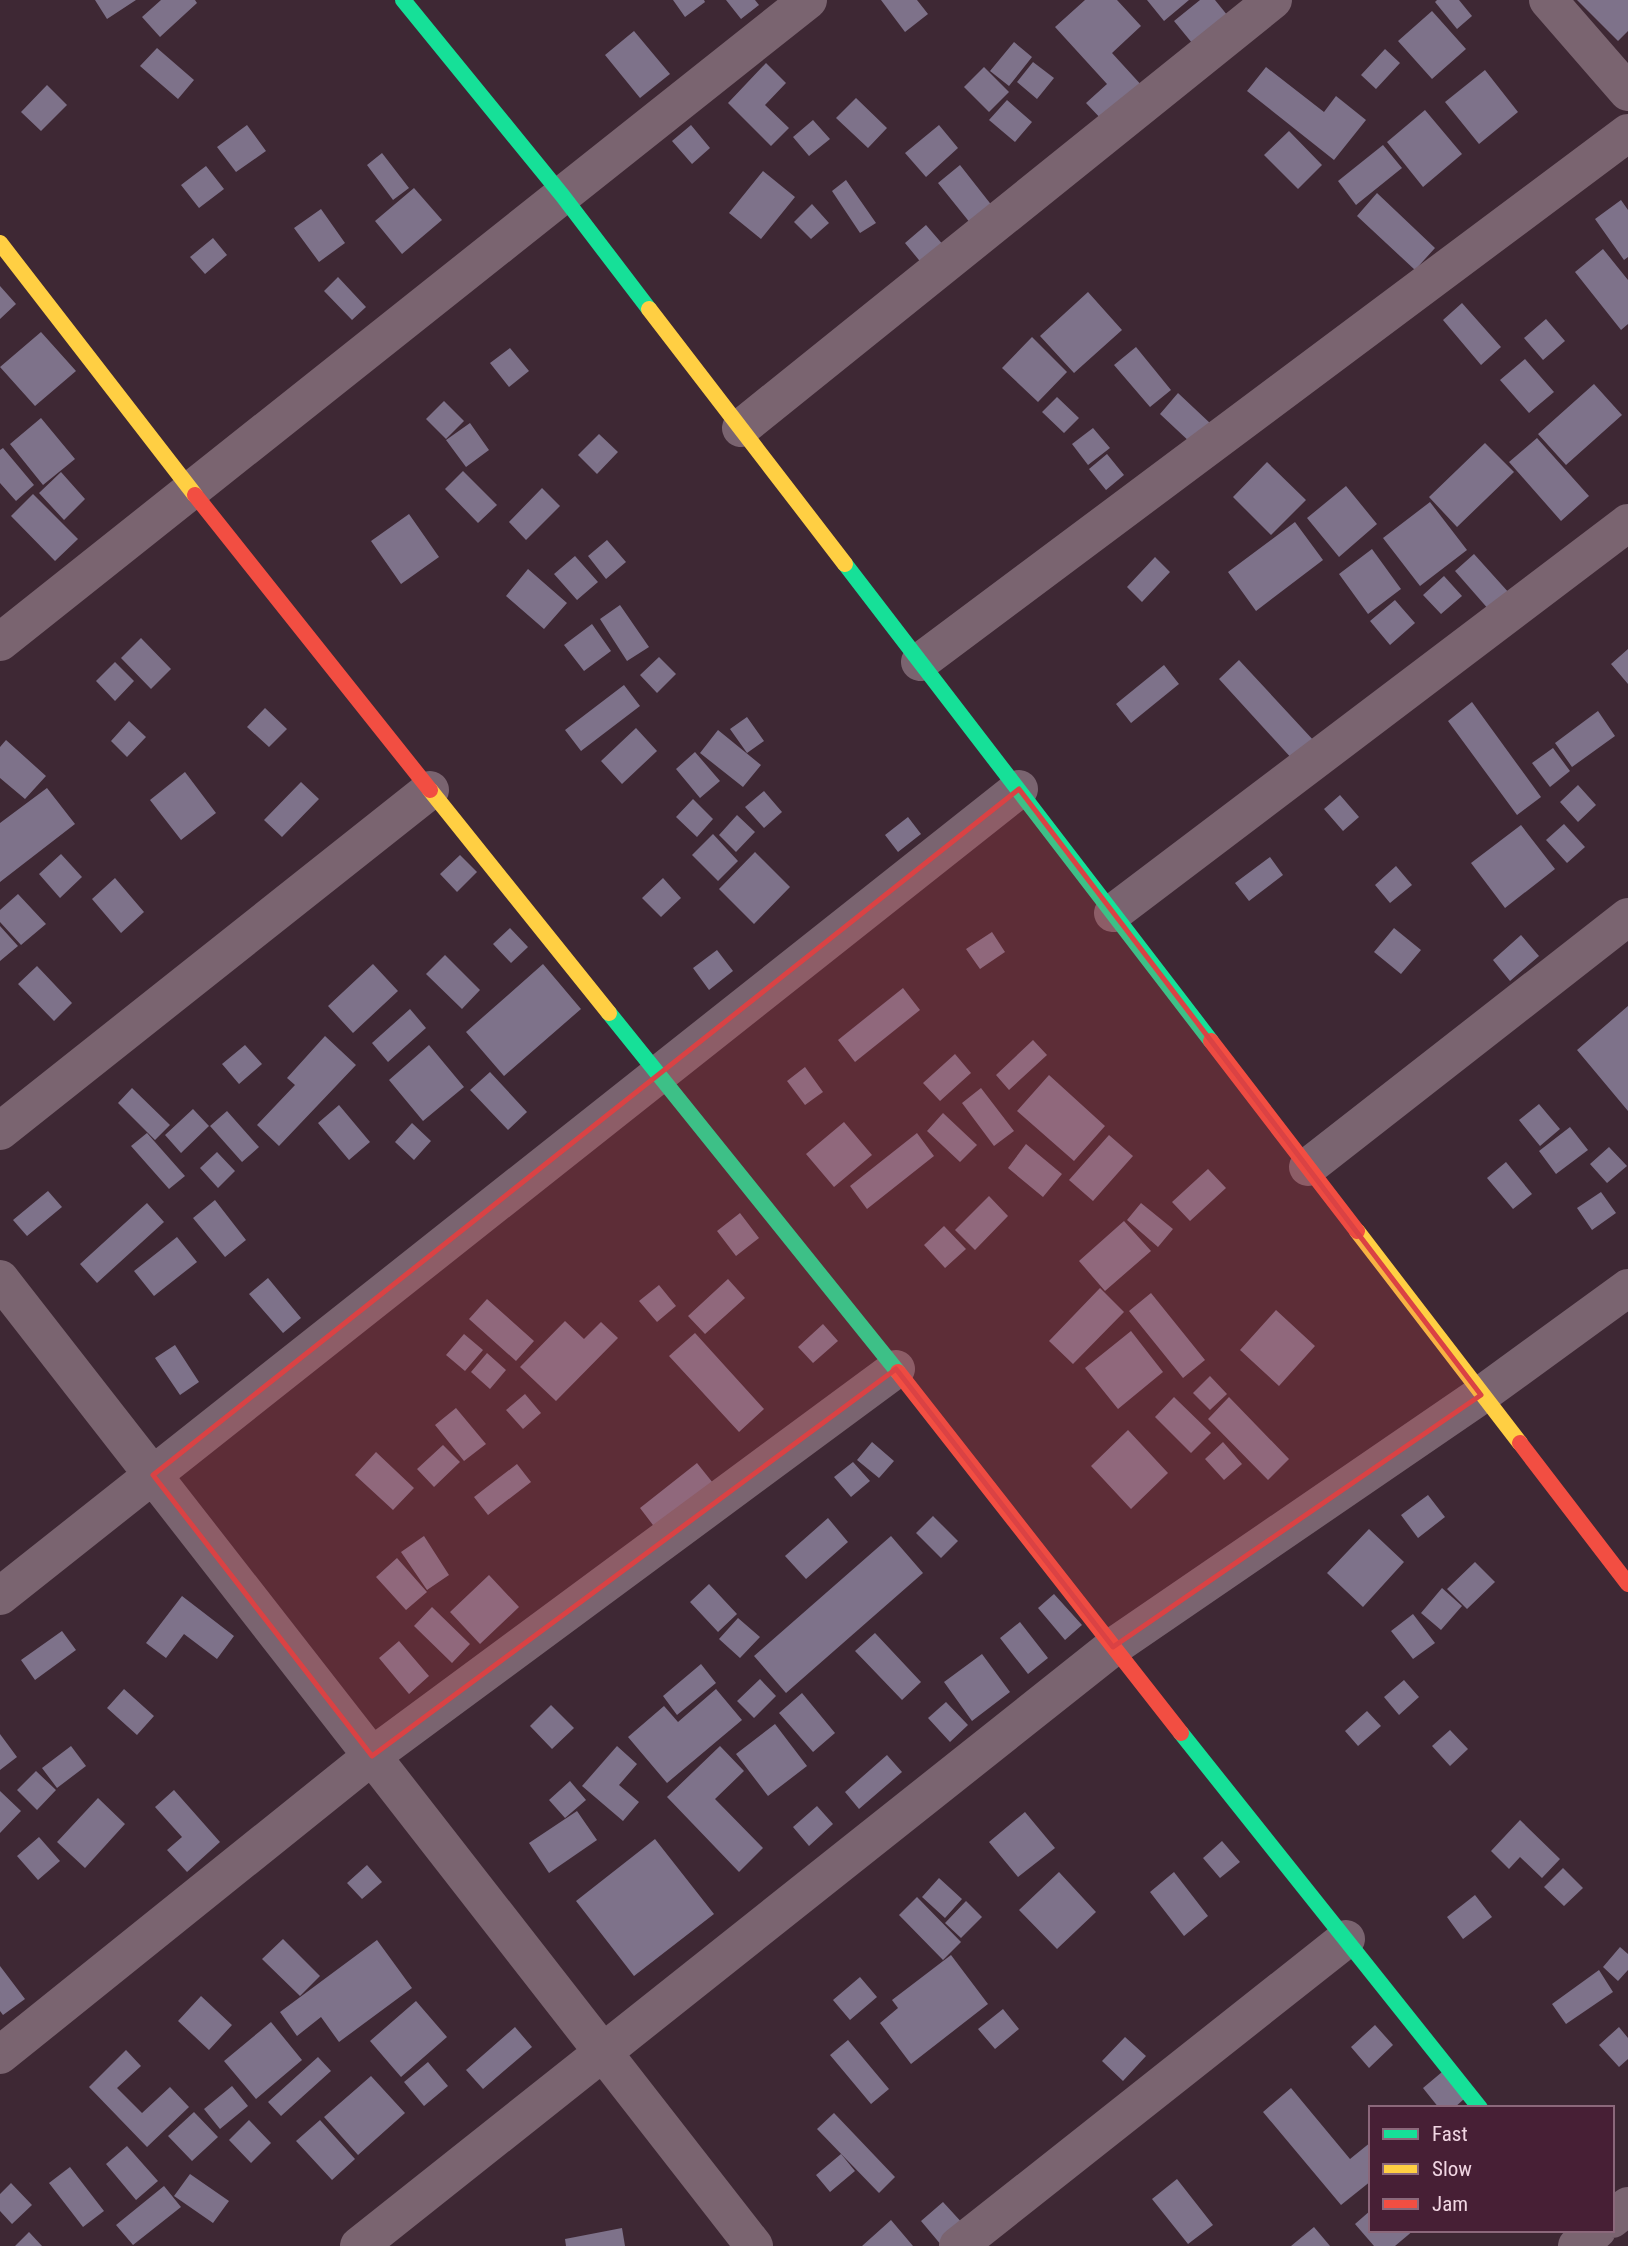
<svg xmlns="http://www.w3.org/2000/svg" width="1628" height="2246" font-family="'Roboto Condensed',sans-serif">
<rect width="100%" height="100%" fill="#3e2834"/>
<path fill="#7e728a" d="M 95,0 L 136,0 L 107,19 Z
M 161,0 L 195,0 L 197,3 L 160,37 L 142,17 Z
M 673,0 L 704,0 L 705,2 L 685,17 Z
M 726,0 L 755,0 L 759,5 L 741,19 Z
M 881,0 L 917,0 L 928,14 L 905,32 Z
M 1085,0 L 1117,0 L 1141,26 L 1112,53 L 1144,88 L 1105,123 L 1086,103 L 1107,84 L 1055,27 Z
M 1147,0 L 1189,0 L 1164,21 Z
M 1200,0 L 1215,0 L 1232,21 L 1197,49 L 1174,21 Z
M 1437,0 L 1459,0 L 1472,16 L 1457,29 L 1435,2 Z
M 1577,0 L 1628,0 L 1628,31 L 1618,41 Z
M 1432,11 L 1466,49 L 1432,79 L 1398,41 Z
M 634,31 L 670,74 L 640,98 L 605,55 Z
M 1014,42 L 1032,57 L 1009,86 L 990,71 Z
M 157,48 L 194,80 L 178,99 L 140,66 Z
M 1385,49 L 1400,63 L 1376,89 L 1361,75 Z
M 1033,62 L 1054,78 L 1037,99 L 1017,82 Z
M 766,63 L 786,83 L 765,105 L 789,128 L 771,146 L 728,103 Z
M 984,67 L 1009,92 L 989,112 L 964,87 Z
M 1266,67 L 1324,112 L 1336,96 L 1366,120 L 1334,160 L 1247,91 Z
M 1485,70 L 1518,112 L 1479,144 L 1445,102 Z
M 47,85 L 67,105 L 41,131 L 21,112 Z
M 856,98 L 887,128 L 868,148 L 836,118 Z
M 1007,100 L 1032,122 L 1015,142 L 989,120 Z
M 1425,110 L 1462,154 L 1423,187 L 1387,142 Z
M 813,120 L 830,139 L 809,156 L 793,137 Z
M 247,125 L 266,151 L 236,172 L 217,147 Z
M 691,125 L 710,148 L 692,164 L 672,141 Z
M 939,125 L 958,148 L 926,177 L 905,153 Z
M 1289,131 L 1322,165 L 1298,189 L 1264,155 Z
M 1383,145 L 1402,168 L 1356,205 L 1338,181 Z
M 382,153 L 409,188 L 393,200 L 367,165 Z
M 960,165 L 993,207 L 971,224 L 938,183 Z
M 206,166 L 224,189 L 199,208 L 181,185 Z
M 763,171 L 795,197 L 761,239 L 729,213 Z
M 846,180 L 876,223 L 860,233 L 832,191 Z
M 414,188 L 442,220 L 402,254 L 375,221 Z
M 1377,193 L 1435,248 L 1415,270 L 1357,216 Z
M 1621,200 L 1628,210 L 1628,257 L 1624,260 L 1595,219 Z
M 812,204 L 829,223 L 811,239 L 794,222 Z
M 321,209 L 345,243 L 319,262 L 294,228 Z
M 926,225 L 945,247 L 923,265 L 905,243 Z
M 213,238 L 227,255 L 205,274 L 190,257 Z
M 1603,249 L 1628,280 L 1628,324 L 1621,330 L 1575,272 Z
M 338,277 L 366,307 L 352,320 L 324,291 Z
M 0,286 L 16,304 L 0,319 Z
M 1088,292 L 1122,330 L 1074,373 L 1040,336 Z
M 1462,303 L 1501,347 L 1481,365 L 1443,320 Z
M 1546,319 L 1565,341 L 1543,360 L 1524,338 Z
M 41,332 L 76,371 L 35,406 L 0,367 Z
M 1032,337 L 1067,372 L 1038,402 L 1002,368 Z
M 1136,347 L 1171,390 L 1150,407 L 1114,365 Z
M 510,348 L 529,371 L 509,387 L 490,363 Z
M 1525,359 L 1554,392 L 1529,413 L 1500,380 Z
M 1594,384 L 1622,415 L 1566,465 L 1538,434 Z
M 1178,393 L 1211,424 L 1192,444 L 1160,414 Z
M 1057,397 L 1079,418 L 1064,433 L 1042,412 Z
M 444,401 L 464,421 L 446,439 L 426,419 Z
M 41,418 L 75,459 L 43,485 L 10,444 Z
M 470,423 L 489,450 L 466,467 L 446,440 Z
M 1093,428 L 1110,448 L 1088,465 L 1072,444 Z
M 599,434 L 618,452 L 597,474 L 578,455 Z
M 1537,438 L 1589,496 L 1561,521 L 1509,462 Z
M 1485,443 L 1514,472 L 1457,527 L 1429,497 Z
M 3,448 L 34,485 L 16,501 L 0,483 L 0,450 Z
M 1107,454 L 1124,475 L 1106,490 L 1089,469 Z
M 1267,462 L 1306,500 L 1271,535 L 1233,497 Z
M 463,471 L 497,505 L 478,523 L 445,489 Z
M 61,472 L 85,499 L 64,520 L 39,493 Z
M 1346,486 L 1377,524 L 1339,557 L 1307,518 Z
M 542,488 L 560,506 L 526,540 L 509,522 Z
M 33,494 L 78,539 L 55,561 L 11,516 Z
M 1430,502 L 1467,550 L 1420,586 L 1383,538 Z
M 409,514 L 439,557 L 401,584 L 371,541 Z
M 1295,522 L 1323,560 L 1256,611 L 1228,572 Z
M 607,540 L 626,562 L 606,579 L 588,556 Z
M 1372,549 L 1401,589 L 1368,614 L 1339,574 Z
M 1474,554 L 1510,594 L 1490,611 L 1455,571 Z
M 575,556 L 598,582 L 577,600 L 554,574 Z
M 1155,557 L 1170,572 L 1142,602 L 1127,587 Z
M 528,569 L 567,603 L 544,629 L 506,596 Z
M 1444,576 L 1462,596 L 1441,614 L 1423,595 Z
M 1395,600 L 1415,623 L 1390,645 L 1370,621 Z
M 620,605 L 649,647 L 627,661 L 600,619 Z
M 592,624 L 611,651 L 584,671 L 564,645 Z
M 141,638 L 171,669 L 151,689 L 121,658 Z
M 1628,649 L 1628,684 L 1611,664 Z
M 659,657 L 676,674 L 657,693 L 640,675 Z
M 1239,660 L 1315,742 L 1294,761 L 1219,679 Z
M 115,662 L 134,681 L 115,701 L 96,681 Z
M 1164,665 L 1179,684 L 1131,723 L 1116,704 Z
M 624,685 L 640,706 L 581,751 L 565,730 Z
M 1472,702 L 1541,797 L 1517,815 L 1448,721 Z
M 265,708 L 287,729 L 269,747 L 247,727 Z
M 1598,711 L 1615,736 L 1572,767 L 1555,743 Z
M 747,717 L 764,741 L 747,753 L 730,729 Z
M 129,721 L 146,737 L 127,757 L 111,741 Z
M 636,728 L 657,751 L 622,784 L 601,761 Z
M 718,730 L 761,765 L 743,787 L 700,753 Z
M 6,740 L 46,776 L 25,799 L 0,778 L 0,747 Z
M 1553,748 L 1570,771 L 1550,787 L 1532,763 Z
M 695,752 L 720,781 L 700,798 L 676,769 Z
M 185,772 L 216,813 L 181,840 L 150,800 Z
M 301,782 L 319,799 L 282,837 L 264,820 Z
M 1578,785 L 1596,805 L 1578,822 L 1560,802 Z
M 47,788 L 75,824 L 0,882 L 0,823 Z
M 764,791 L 782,812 L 764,828 L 745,807 Z
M 1340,795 L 1359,817 L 1343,831 L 1324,809 Z
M 693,799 L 713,819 L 697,837 L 676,817 Z
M 737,815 L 755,832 L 736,852 L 719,835 Z
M 908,817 L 921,834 L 898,852 L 885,835 Z
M 1564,824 L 1585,847 L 1567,863 L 1546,840 Z
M 1521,825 L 1555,869 L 1505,908 L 1471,863 Z
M 713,834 L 738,861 L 718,881 L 692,855 Z
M 755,852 L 790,887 L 754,924 L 719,889 Z
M 61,854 L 82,877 L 60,898 L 39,874 Z
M 460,855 L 477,872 L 457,892 L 440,874 Z
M 1270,857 L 1283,875 L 1249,901 L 1235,883 Z
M 1396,866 L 1412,885 L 1390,903 L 1375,885 Z
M 115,878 L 144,912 L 121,933 L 92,899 Z
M 663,878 L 681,898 L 661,917 L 642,898 Z
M 18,894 L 46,924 L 21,945 L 0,922 L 0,910 Z
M 0,926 L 18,946 L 0,961 Z
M 510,928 L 528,947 L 511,963 L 493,944 Z
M 1394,928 L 1421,950 L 1401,974 L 1374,952 Z
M 992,932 L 1005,952 L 980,969 L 966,949 Z
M 1521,935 L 1539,956 L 1510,981 L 1493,960 Z
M 717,950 L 733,971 L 709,990 L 693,968 Z
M 445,955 L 480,990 L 462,1009 L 426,974 Z
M 373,964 L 398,991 L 353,1033 L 328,1006 Z
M 543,964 L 581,1009 L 504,1076 L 466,1032 Z
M 37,966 L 72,1003 L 54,1021 L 18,984 Z
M 903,988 L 920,1010 L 855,1062 L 838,1040 Z
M 1628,1006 L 1628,1111 L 1577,1050 Z
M 410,1009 L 426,1028 L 388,1062 L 372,1043 Z
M 325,1036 L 356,1065 L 279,1146 L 257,1125 L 295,1085 L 287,1078 Z
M 1033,1040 L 1047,1055 L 1009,1090 L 996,1075 Z
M 245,1045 L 262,1064 L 239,1084 L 222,1064 Z
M 429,1045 L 464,1087 L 423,1121 L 389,1080 Z
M 955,1054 L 971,1073 L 940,1101 L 923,1083 Z
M 805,1067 L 823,1092 L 805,1105 L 787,1081 Z
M 490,1072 L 527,1112 L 508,1130 L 470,1090 Z
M 1049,1075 L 1105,1126 L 1074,1161 L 1017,1111 Z
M 132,1088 L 170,1125 L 155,1140 L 118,1103 Z
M 981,1088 L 1014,1131 L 994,1146 L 962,1103 Z
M 1539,1104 L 1560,1129 L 1540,1146 L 1519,1120 Z
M 339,1105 L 370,1142 L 349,1160 L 318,1123 Z
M 193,1109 L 209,1126 L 181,1153 L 165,1135 Z
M 227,1111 L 259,1147 L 242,1162 L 210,1126 Z
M 943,1113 L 977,1145 L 960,1162 L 927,1131 Z
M 844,1122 L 872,1155 L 834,1187 L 806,1154 Z
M 412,1123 L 431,1141 L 414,1160 L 395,1142 Z
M 1570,1127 L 1588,1150 L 1556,1174 L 1539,1151 Z
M 147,1133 L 185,1176 L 169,1189 L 131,1146 Z
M 917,1133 L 934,1156 L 867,1209 L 850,1186 Z
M 1109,1135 L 1133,1156 L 1093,1201 L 1069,1180 Z
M 1026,1144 L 1062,1174 L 1043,1197 L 1008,1168 Z
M 1609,1147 L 1627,1166 L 1607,1183 L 1590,1164 Z
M 217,1152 L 235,1171 L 218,1188 L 200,1168 Z
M 1506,1162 L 1532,1194 L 1513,1209 L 1487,1178 Z
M 1208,1169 L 1226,1188 L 1190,1221 L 1172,1202 Z
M 48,1191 L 62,1207 L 27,1236 L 13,1220 Z
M 1601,1192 L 1616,1213 L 1592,1230 L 1577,1208 Z
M 989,1196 L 1008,1216 L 975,1250 L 955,1230 Z
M 215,1200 L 246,1240 L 225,1257 L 193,1218 Z
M 147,1203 L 164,1222 L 97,1283 L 80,1264 Z
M 1141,1203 L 1173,1229 L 1158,1247 L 1127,1220 Z
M 740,1213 L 759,1238 L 736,1256 L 717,1231 Z
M 1124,1221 L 1151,1251 L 1105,1291 L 1079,1261 Z
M 944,1226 L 966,1249 L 945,1268 L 924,1245 Z
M 177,1237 L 197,1262 L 154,1296 L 134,1271 Z
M 268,1278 L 301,1318 L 283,1333 L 249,1294 Z
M 728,1279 L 745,1298 L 705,1334 L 688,1316 Z
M 659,1285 L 676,1306 L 657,1322 L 639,1301 Z
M 1100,1288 L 1124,1312 L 1073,1364 L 1049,1341 Z
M 1151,1293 L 1205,1360 L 1183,1378 L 1129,1311 Z
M 487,1299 L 534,1341 L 516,1361 L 469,1319 Z
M 1276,1310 L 1315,1346 L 1279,1386 L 1240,1350 Z
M 565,1321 L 584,1339 L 601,1322 L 618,1338 L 556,1401 L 520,1367 Z
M 823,1324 L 838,1341 L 813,1363 L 798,1347 Z
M 1131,1331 L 1163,1372 L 1118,1409 L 1085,1368 Z
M 695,1333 L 764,1409 L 739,1432 L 669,1356 Z
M 464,1334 L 483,1350 L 465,1371 L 446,1355 Z
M 175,1345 L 199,1382 L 180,1395 L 155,1358 Z
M 487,1353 L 506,1370 L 490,1389 L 471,1372 Z
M 1210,1376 L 1227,1394 L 1210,1410 L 1193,1393 Z
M 525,1394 L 541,1413 L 523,1429 L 506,1410 Z
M 1174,1397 L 1211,1433 L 1191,1453 L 1155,1417 Z
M 1229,1397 L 1289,1459 L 1268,1480 L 1208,1419 Z
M 456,1408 L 486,1444 L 464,1461 L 435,1425 Z
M 1128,1430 L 1168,1473 L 1131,1509 L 1091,1466 Z
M 872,1442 L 894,1461 L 879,1478 L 857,1460 Z
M 1223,1442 L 1242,1464 L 1224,1480 L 1205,1459 Z
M 443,1445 L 460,1462 L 434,1487 L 417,1469 Z
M 376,1452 L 414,1488 L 393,1510 L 355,1475 Z
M 853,1462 L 870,1481 L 851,1497 L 834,1477 Z
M 697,1463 L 717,1488 L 659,1533 L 640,1508 Z
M 517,1464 L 531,1482 L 488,1515 L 474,1497 Z
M 1428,1495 L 1445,1517 L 1418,1538 L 1401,1515 Z
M 933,1516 L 958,1541 L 941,1558 L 916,1533 Z
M 828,1518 L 848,1542 L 806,1579 L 785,1556 Z
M 1369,1529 L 1404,1562 L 1363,1607 L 1327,1573 Z
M 424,1536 L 449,1575 L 427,1590 L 401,1552 Z
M 891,1536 L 923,1573 L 786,1693 L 754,1656 Z
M 397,1558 L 427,1592 L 406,1610 L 376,1577 Z
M 1475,1562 L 1495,1582 L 1467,1609 L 1447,1589 Z
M 489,1575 L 519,1607 L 480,1644 L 450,1612 Z
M 709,1584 L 737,1614 L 718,1632 L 690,1602 Z
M 1442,1588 L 1462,1606 L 1441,1630 L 1421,1613 Z
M 1054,1594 L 1082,1625 L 1065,1640 L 1038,1608 Z
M 182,1596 L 234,1636 L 217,1659 L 184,1634 L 166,1658 L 146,1643 Z
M 432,1607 L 470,1644 L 452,1663 L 414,1626 Z
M 1413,1614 L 1435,1643 L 1413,1659 L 1391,1631 Z
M 738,1618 L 760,1637 L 740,1658 L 719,1639 Z
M 1020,1622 L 1048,1658 L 1028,1674 L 1000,1638 Z
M 62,1631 L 76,1650 L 35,1680 L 21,1660 Z
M 875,1633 L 921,1682 L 902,1700 L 855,1651 Z
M 399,1641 L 429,1676 L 409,1694 L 379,1658 Z
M 982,1654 L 1010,1692 L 972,1721 L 944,1682 Z
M 701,1664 L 716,1683 L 677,1715 L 663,1696 Z
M 760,1679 L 776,1696 L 754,1718 L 737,1701 Z
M 1404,1680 L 1419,1697 L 1399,1715 L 1384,1697 Z
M 124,1689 L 154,1716 L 137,1735 L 107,1708 Z
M 716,1689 L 742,1720 L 667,1783 L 628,1737 L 664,1706 L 678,1722 Z
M 802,1693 L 835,1733 L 813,1752 L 779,1713 Z
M 946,1702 L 968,1725 L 950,1742 L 928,1718 Z
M 551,1705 L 574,1728 L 552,1749 L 530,1726 Z
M 1367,1711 L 1381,1726 L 1358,1746 L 1345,1731 Z
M 775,1724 L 807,1766 L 768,1796 L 736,1754 Z
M 1450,1730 L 1468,1749 L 1450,1766 L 1432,1746 Z
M 0,1734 L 17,1757 L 0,1770 Z
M 71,1746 L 86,1766 L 57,1788 L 42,1768 Z
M 617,1746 L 637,1764 L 619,1785 L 639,1802 L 623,1821 L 582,1786 Z
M 720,1746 L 744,1771 L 715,1799 L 763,1848 L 739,1872 L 667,1797 Z
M 887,1755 L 902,1772 L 859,1809 L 845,1792 Z
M 36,1771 L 56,1790 L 37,1810 L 17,1790 Z
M 570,1781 L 586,1800 L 565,1818 L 549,1800 Z
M 174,1790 L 220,1842 L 187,1872 L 167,1850 L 182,1837 L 155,1807 Z
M 0,1791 L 21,1811 L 0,1833 Z
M 98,1798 L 125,1824 L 85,1868 L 57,1842 Z
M 817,1806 L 833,1824 L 809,1846 L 793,1827 Z
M 577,1811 L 597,1840 L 549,1873 L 529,1843 Z
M 1025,1812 L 1055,1848 L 1018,1877 L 989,1842 Z
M 1520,1820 L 1560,1859 L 1542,1878 L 1520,1857 L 1509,1869 L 1491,1851 Z
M 39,1837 L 60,1861 L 38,1880 L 17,1856 Z
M 655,1839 L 714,1914 L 634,1976 L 576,1901 Z
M 1222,1841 L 1240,1862 L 1220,1878 L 1203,1858 Z
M 367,1865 L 382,1882 L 362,1899 L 347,1883 Z
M 1563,1868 L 1583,1888 L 1564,1906 L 1544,1887 Z
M 1059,1872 L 1096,1912 L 1057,1949 L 1019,1910 Z
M 1174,1872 L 1208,1916 L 1184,1936 L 1150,1892 Z
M 939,1878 L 962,1899 L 945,1918 L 922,1897 Z
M 1475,1895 L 1492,1917 L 1463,1939 L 1447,1917 Z
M 917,1897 L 961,1942 L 943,1960 L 899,1915 Z
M 966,1901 L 982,1917 L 961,1938 L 945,1923 Z
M 283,1939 L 320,1976 L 300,1996 L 262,1959 Z
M 377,1940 L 412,1988 L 339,2042 L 321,2017 L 297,2036 L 280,2012 Z
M 1620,1947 L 1628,1954 L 1628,1970 L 1618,1981 L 1603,1967 Z
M 951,1955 L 988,2004 L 911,2064 L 880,2023 L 898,2008 L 892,2000 Z
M 0,1966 L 25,1999 L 3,2015 L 0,2011 Z
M 1599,1970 L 1613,1992 L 1566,2024 L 1552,2004 Z
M 860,1977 L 877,1997 L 850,2020 L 833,2000 Z
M 201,1996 L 232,2025 L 209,2050 L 178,2021 Z
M 416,2001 L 447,2037 L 401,2077 L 370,2041 Z
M 1003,2009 L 1019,2029 L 995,2049 L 978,2029 Z
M 271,2022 L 302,2060 L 256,2099 L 224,2061 Z
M 1375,2025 L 1393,2045 L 1369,2068 L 1351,2047 Z
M 515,2027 L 532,2047 L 483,2089 L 466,2070 Z
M 1619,2027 L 1628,2038 L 1628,2059 L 1619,2067 L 1599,2045 Z
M 1125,2037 L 1146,2056 L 1123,2081 L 1102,2061 Z
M 848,2040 L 889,2089 L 871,2104 L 830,2055 Z
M 126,2050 L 141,2066 L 117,2088 L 142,2113 L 170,2087 L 189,2107 L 147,2147 L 89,2087 Z
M 318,2057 L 331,2071 L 281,2116 L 268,2102 Z
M 428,2062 L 448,2086 L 424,2106 L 404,2082 Z
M 1442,2072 L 1464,2099 L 1454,2108 L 1439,2108 L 1423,2088 Z
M 371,2076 L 405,2113 L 358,2155 L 324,2117 Z
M 232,2086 L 248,2106 L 220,2129 L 204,2109 Z
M 1291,2088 L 1350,2159 L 1371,2142 L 1371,2181 L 1341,2205 L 1263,2112 Z
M 194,2112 L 218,2137 L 192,2161 L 168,2136 Z
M 834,2113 L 895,2177 L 879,2193 L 817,2129 Z
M 249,2120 L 271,2143 L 251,2163 L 229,2140 Z
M 320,2120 L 355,2159 L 332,2180 L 296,2141 Z
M 127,2146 L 158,2181 L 136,2200 L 106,2164 Z
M 841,2154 L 855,2171 L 830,2192 L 816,2175 Z
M 70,2167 L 104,2211 L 83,2227 L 49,2183 Z
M 190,2174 L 229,2201 L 213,2223 L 174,2196 Z
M 1177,2179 L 1213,2225 L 1188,2244 L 1152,2199 Z
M 11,2183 L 32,2205 L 12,2224 L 0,2211 L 0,2194 Z
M 164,2186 L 181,2207 L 133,2245 L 116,2225 Z
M 943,2202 L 965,2226 L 942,2246 L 921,2221 Z
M 1371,2210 L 1371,2230 L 1414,2230 L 1395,2246 L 1374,2246 L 1355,2224 Z
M 891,2220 L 913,2246 L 862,2246 Z
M 1314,2227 L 1330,2246 L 1291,2246 Z
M 622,2228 L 625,2246 L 566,2246 L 565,2239 Z
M 29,2232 L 42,2246 L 15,2246 Z"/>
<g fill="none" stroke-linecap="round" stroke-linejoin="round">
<path stroke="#7a6470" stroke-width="38" d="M 1548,0 L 1628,92
M 741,428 L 1273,0
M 0,642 L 808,0
M 920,662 L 1628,133
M 1113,913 L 1628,523
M 0,1131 L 430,790
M 1308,1167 L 1628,917
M 0,1279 L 754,2246
M 0,1596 L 1019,789
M 0,2055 L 372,1756 L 896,1369
M 1612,2219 L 1628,2206
M 359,2246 L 1113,1647 L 1481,1395 L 1628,1288
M 958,2246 L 1346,1939
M 1577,2246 L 1597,2230"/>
<path stroke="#16e098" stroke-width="16" d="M 403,0 L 562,195 L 649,309
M 845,564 L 1211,1041
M 609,1013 L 898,1372
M 1181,1733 L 1480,2108"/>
<path stroke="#ffcf43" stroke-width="16" d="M 0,243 L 195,495
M 649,309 L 845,564
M 430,790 L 609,1013
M 1357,1231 L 1520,1443"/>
<path stroke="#f24e42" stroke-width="16" d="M 195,495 L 430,790
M 1211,1041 L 1357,1231
M 898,1372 L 1181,1733
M 1520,1443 L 1628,1584"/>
</g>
<path fill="#da4244" fill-opacity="0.2" stroke="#da4244" stroke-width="5" stroke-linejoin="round" d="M 1019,789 L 1481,1395 L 1113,1647 L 896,1369 L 372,1756 L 153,1475 Z"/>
<rect x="1369" y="2106" width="245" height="126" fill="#471f35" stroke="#8b687b" stroke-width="2"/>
<rect x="1383" y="2129" width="35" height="10" fill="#16e098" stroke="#8b687b" stroke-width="2"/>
<text x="1432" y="2141" font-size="21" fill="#f1d6e3">Fast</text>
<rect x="1383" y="2164" width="35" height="10" fill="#ffcf43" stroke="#8b687b" stroke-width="2"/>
<text x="1432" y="2176" font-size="21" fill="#f1d6e3">Slow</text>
<rect x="1383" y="2199" width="35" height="10" fill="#f24e42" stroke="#8b687b" stroke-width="2"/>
<text x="1432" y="2211" font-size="21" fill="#f1d6e3">Jam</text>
</svg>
